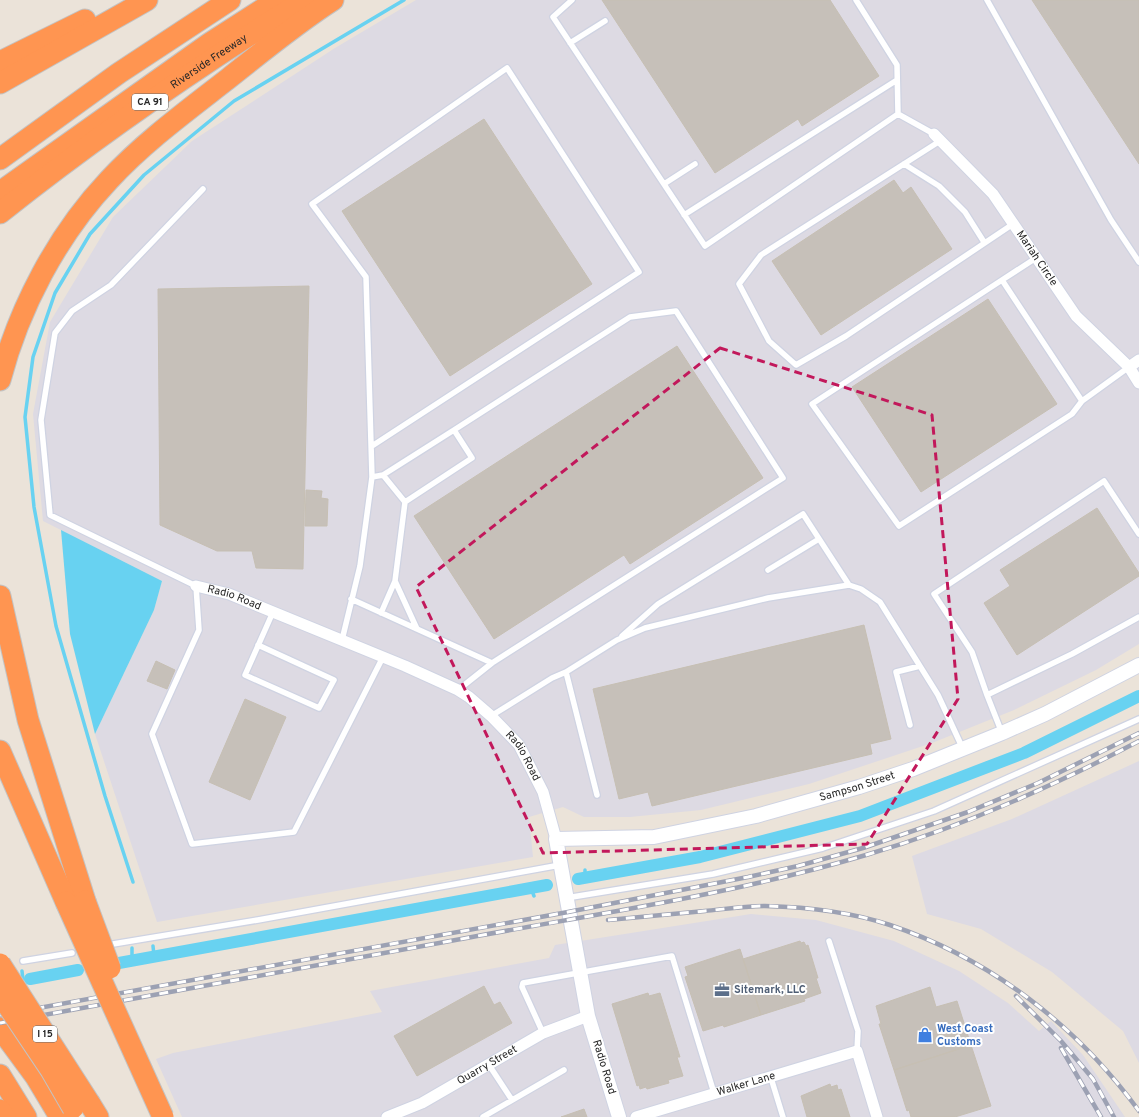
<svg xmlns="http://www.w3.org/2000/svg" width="1139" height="1117" font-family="Overpass,sans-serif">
<rect width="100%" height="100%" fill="#ebe3d9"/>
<path fill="#dddae3" d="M 416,0 L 1139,0 L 1139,644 L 1096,670 L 1014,710 L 932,743 L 809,784 L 701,810 L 630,817 L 584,817 L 563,807 L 529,817 L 533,857 L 157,922 L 95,734 L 154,610 L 162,581 L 43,521 L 33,414 L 50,322 L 113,217 L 192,141 L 335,48 Z
M 1139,761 L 1139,1063 L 1123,1031 L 1052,972 L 981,929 L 927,914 L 912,856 L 1012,819 Z
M 751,914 L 816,920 L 894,941 L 959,971 L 1008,1003 L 1039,1031 L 1051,1021 L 1083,1055 L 1125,1117 L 182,1117 L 156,1059 L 173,1053 L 382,1012 L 370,991 L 549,958 L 555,945 Z"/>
<path fill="#68d2f1" d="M 61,530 L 162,581 L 154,610 L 95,734 L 70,634 Z"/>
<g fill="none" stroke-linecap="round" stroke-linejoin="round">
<path stroke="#68d2f1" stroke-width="3.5" d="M 987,763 L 989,766
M 585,870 L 585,878
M 133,882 L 105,796 L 56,626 L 34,507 L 25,417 L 33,357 L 55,293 L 90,234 L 144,175 L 234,101 L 404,0
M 532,891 L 534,896
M 153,946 L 154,956
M 132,960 L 132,948
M 22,971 L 23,980"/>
<path stroke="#68d2f1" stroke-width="12" d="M 578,879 L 700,857 L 860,816 L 1024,753 L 1139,696
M 119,963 L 547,885
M 30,979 L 78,970"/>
</g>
<path fill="#c6c0b9" stroke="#c6bfb3" d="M 602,0 L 830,0 L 879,76 L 802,126 L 798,119 L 715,173 Z
M 1032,0 L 1139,0 L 1139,164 Z
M 484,119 L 592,284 L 450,376 L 342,211 Z
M 894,180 L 903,193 L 911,187 L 952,249 L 821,335 L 772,261 Z
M 309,286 L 303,569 L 256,568 L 252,551 L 217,551 L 160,525 L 158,289 Z
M 988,299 L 1057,404 L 921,492 L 852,387 Z
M 677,346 L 763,478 L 630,564 L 624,555 L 494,639 L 414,516 Z
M 306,490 L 322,491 L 321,498 L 328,499 L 327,526 L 305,526 Z
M 1097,508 L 1139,573 L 1139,576 L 1017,655 L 984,603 L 1010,586 L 1000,570 Z
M 864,625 L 891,739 L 870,744 L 872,754 L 652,806 L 648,792 L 619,799 L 593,689 Z
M 156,661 L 175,670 L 167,689 L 147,681 Z
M 245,699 L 286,717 L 250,800 L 209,782 Z
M 800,941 L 801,943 L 804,942 L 806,946 L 808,945 L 818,978 L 816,978 L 821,993 L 804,999 L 805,1001 L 761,1015 L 743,959 Z
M 740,949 L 761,1015 L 724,1027 L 723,1025 L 703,1031 L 685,977 L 688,976 L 685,967 Z
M 484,986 L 494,1005 L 500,1002 L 512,1023 L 417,1076 L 394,1036 Z
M 930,987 L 936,1007 L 957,1001 L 971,1045 L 894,1070 L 879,1024 L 881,1024 L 876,1006 Z
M 648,993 L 649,996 L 660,993 L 680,1057 L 677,1057 L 683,1076 L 668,1080 L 669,1083 L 647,1089 L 646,1087 L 640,1089 L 639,1085 L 637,1086 L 612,1004 Z
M 971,1045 L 991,1106 L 955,1117 L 911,1117 L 909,1110 L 907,1111 L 894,1070 Z
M 830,1084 L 831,1087 L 837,1085 L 838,1090 L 841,1089 L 850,1117 L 807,1117 L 801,1096 Z
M 584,1109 L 587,1117 L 561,1117 Z"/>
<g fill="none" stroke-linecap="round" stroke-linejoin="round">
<g stroke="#cfd3e2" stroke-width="8">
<path id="service" d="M 572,0 L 553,17 L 705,246 L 898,114
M 856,0 L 897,65 L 898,114
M 987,0 L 1111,220 L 1139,262
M 570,43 L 605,21
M 898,114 L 934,134
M 940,141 L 761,255 L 739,284 L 769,341 L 796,365 L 846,336 L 1013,224
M 904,164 L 939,186 L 965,212 L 984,242
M 664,184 L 695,164
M 203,189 L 111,285 L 72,311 L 55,333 L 41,420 L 50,515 L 196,586 L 199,630 L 152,734 L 192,844 L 294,832 L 383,657
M 684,215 L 897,80
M 1036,258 L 1002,280 L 1082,401 L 1129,367
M 1002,280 L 812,404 L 899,526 L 1072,414 L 1082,401
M 454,430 L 630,317 L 676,311 L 783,478 L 492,663
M 383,475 L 405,502
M 372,477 L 366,277 L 312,204 L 507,68 L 639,272 L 372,446
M 768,570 L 819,539
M 351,599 L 417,629
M 381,613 L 395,581
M 622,636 L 658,604 L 803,514 L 849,585
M 342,640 L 360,566 L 372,477 L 383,475 L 454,430 L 472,458 L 405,502 L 395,581 L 417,629 L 492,663 L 458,690
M 258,645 L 334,680 L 319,708 L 245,675 L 273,612
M 566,672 L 617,640 L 645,628 L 768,598 L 849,585 L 861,589 L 880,602 L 938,695 L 963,749
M 987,695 L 972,652 L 934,594 L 1104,481 L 1139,534
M 491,716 L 552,678 L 566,672 L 597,795
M 910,725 L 896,672 L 920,666
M 1002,733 L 987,695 L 1072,654 L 1139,617
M 566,898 L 713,874 L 823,848 L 934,811 L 1139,719
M 829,941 L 858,1031 L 857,1051
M 113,944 L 258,920 L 560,865
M 23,961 L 72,953
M 543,1033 L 522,987 L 523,983 L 672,956 L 714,1093
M 489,1065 L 512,1100
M 771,1078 L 783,1117
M 483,1117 L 564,1070"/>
</g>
<g stroke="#cfd3e2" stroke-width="13">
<g id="minor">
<path id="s1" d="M 934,134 L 993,194 L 1076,316 L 1129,367 L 1139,383"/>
<path d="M 1129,367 L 1139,360"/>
<path id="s2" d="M 196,586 L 229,594 L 405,666 L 458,690 L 469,697 L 491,716 L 519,745 L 543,792 L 556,839"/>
<path id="s3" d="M 387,1117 L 422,1103 L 543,1033 L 588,1016"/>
<path id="s4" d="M 636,1117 L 857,1051 L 877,1117"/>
</g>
</g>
<g stroke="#cfd3e2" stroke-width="16">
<g id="tertiary">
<path id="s5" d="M 619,1117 L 588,1016 L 556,839 L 654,837 L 756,816 L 859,787 L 913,769 L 1002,733 L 1045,714 L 1139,665"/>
</g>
</g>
<g stroke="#c3c3c3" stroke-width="23">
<g id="motorway">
<path d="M 0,62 L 85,20"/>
<path d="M 0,83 L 147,0"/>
<path d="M 0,159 L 119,73 L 230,0"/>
<path d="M 0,192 L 210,43 L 277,0"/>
<path id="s6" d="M 0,213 C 97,136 200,65 305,0"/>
<path d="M 0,380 C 19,308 57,235 109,180 C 144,142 188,110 229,78 C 263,51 297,23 333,0"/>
<path d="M 0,596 L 28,720 L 85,901"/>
<path d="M 0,751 L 66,902"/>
<path d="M 0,1028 L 36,1077 L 60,1117"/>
<path d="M 0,1075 L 26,1117"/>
<path d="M 90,1104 L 98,1117"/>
<path d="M 0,1110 L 5,1117"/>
</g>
</g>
<use href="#service" stroke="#fff" stroke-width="5.5"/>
<use href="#minor" stroke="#fff" stroke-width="11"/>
<use href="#tertiary" stroke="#fff" stroke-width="14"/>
<use href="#motorway" stroke="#ff9551" stroke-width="21"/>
<g stroke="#9ca1b3" stroke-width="4.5">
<path id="rail" d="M 608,920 C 640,917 673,914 705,911 C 725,909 745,906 765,906 C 807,907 851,912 890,925 C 991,959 1077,1026 1139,1111
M 1016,996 L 1061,1041 L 1093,1079 L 1114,1117
M 0,1015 L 568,912 L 748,877 L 798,866 L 863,848 L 968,812 L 1038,783 L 1139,733
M 0,1023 C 157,994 315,966 472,937 C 603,913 738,893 866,855 C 961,827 1052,787 1139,741
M 1061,1048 L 1101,1117"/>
</g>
<use href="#rail" stroke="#fff" stroke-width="3" stroke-dasharray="9" stroke-linecap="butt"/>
<g stroke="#c3c3c3" stroke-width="23" stroke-linecap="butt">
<path id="motorway-bridge" d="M 85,901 L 110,968
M 66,902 L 163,1117
M 0,964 L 90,1104
M 0,994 L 51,1070 L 73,1108"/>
</g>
<use href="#motorway-bridge" stroke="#ff9551" stroke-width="21"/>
</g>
<path fill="none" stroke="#c2185b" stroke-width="3" stroke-dasharray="8 5" stroke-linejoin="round" d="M 720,348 L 932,415 L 958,699 L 867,844 L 543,853 L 416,587 Z"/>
<defs>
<g id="office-bare" transform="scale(1.2)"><path d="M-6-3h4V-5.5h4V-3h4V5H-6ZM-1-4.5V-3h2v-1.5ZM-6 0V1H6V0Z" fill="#5c6f8a" stroke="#fff" stroke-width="2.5" paint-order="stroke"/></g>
<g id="shop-bare" transform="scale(1.2)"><path d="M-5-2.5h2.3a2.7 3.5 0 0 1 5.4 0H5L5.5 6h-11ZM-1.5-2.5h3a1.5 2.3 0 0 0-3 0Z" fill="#3f7fe0" stroke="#fff" stroke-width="2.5" paint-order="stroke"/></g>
</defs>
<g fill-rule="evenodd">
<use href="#office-bare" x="722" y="990"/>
<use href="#shop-bare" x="925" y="1035"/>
</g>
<g text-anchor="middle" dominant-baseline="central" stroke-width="4" stroke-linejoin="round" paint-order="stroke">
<g fill="#fff" stroke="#686868" stroke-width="1">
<rect x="132" y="94" width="36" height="16" rx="3"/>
<rect x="33" y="1026" width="24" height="16" rx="3"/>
</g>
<g font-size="10" font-weight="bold" fill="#282828">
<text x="150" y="102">CA 91</text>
<text x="45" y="1034">I 15</text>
</g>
<g font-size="11" fill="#282828" stroke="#fff">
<text stroke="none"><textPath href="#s6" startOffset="258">Riverside Freeway</textPath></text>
<text stroke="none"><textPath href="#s1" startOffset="162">Mariah Circle</textPath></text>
<text stroke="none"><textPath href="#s2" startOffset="40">Radio Road</textPath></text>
<text stroke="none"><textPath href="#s2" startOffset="376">Radio Road</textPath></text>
<text stroke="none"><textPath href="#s5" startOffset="593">Sampson Street</textPath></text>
<text stroke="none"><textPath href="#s3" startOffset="113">Quarry Street</textPath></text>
<text transform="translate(604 1067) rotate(73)">Radio Road</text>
<text stroke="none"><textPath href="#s4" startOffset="115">Walker Lane</textPath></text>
</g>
<g font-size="11" font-weight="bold" fill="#4e5e75" stroke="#fff" text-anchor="start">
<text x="734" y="990">Sitemark, LLC</text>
</g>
<g font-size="11" font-weight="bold" fill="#366cbe" stroke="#fff" text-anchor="start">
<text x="937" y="1029">West Coast<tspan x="937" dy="13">Customs</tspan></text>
</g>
</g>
</svg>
